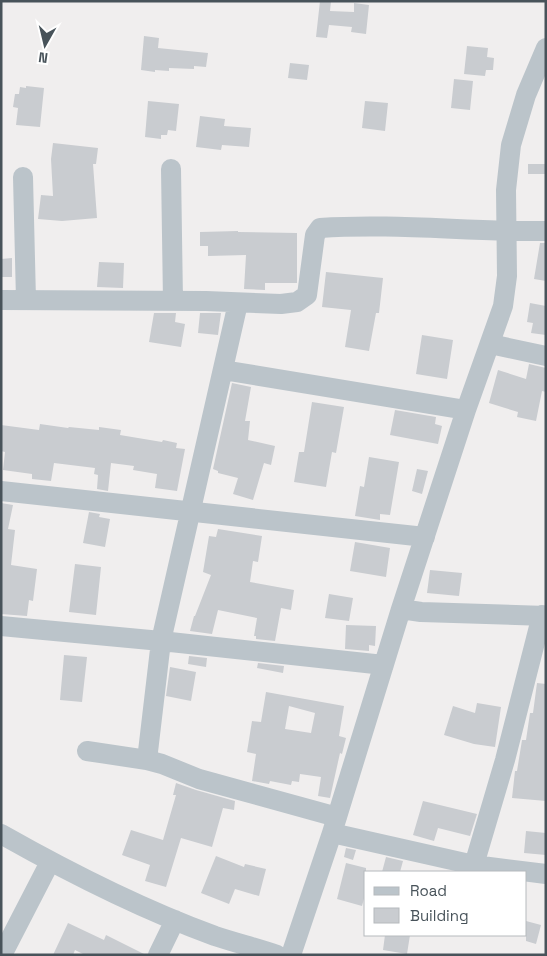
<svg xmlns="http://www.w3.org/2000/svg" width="547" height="956" font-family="'Space Grotesk',sans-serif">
<rect width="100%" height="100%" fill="#f0eeee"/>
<path fill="#c9ccd0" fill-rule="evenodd" d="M 320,1 L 331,1 L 330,11 L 354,12 L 354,3 L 369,5 L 366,34 L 351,32 L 352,27 L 329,25 L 327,38 L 316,37 Z
M 144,36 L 159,38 L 158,48 L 208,53 L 206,67 L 194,66 L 194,69 L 169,68 L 169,71 L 155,70 L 155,72 L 141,70 Z
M 467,46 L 488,48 L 487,57 L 494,58 L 493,70 L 486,70 L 485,76 L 464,74 Z
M 290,63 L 309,65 L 307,80 L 288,78 Z
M 454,79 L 473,81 L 470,110 L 451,108 Z
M 26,86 L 44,88 L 40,127 L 16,125 L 18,108 L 13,107 L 15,94 L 19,94 L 20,87 L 26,88 Z
M 148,101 L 179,104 L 176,131 L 168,130 L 167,135 L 161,135 L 161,139 L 145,137 Z
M 365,101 L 388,103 L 385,131 L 362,128 Z
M 200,116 L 225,119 L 224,126 L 251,128 L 249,147 L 222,145 L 221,150 L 196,147 Z
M 53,143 L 98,148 L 96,164 L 93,164 L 97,218 L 62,221 L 38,219 L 41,195 L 53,196 L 51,159 Z
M 528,164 L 546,164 L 546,174 L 528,174 Z
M 238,231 L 238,232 L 297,233 L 297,283 L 265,283 L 265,290 L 244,289 L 246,255 L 208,256 L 208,246 L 200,246 L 200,232 Z
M 540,243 L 546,243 L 546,281 L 534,279 Z
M 12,258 L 12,277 L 1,277 L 1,259 Z
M 99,262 L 124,263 L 123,288 L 97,287 Z
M 326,272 L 383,278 L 379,313 L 376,313 L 369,351 L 345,347 L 351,310 L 322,307 Z
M 530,303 L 546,306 L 546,335 L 531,333 L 533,323 L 527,322 Z
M 154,313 L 176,313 L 175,322 L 185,324 L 181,347 L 149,342 Z
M 200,313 L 221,313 L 218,335 L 198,333 Z
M 422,335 L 453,340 L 447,379 L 416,374 Z
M 529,364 L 546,368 L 546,392 L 542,391 L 536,421 L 517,417 L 518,412 L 489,403 L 498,370 L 526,379 Z
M 232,383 L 251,387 L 245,421 L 250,421 L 248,440 L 275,446 L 271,465 L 264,463 L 253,500 L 233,494 L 238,478 L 218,473 L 218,471 L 213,469 Z
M 312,402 L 344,407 L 336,453 L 332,452 L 326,487 L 294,482 L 299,452 L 304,452 Z
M 395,410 L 436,417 L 435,424 L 442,426 L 438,444 L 390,435 Z
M 40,424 L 68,428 L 69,427 L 99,430 L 99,427 L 121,430 L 120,435 L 162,442 L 163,440 L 177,443 L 176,448 L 185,449 L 177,491 L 155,488 L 157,474 L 133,470 L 134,466 L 111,463 L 108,491 L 97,489 L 98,475 L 94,474 L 95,468 L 54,463 L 51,481 L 32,479 L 32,474 L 3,470 L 5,452 L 1,451 L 1,425 L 39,430 Z
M 369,457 L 399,462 L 390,515 L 380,514 L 380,520 L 355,516 L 360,486 L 364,487 Z
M 417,469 L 428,471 L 422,494 L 412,491 Z
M 1,503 L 13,505 L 8,529 L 15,530 L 11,565 L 37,569 L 33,601 L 29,600 L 27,616 L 1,614 Z
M 89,512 L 100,514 L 99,517 L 110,519 L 105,547 L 83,543 Z
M 218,529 L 262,536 L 258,562 L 253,561 L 250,582 L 294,590 L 291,610 L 281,608 L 275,641 L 256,639 L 256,636 L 254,636 L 257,618 L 218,610 L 212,634 L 190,631 L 194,616 L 195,616 L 211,575 L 203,572 L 209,536 L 216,537 Z
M 355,542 L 390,548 L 386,577 L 350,571 Z
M 75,564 L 101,567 L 96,615 L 69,612 Z
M 430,570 L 462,573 L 459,596 L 427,593 Z
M 329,594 L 353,598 L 349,621 L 325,618 Z
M 346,625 L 376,626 L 375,646 L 369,645 L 369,651 L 345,649 Z
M 64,655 L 87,657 L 82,702 L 60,700 Z
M 189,656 L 207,658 L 206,667 L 188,664 Z
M 258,663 L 284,666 L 283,673 L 257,668 Z
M 170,667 L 196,672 L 191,701 L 166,696 Z
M 537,683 L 546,684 L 546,801 L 512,798 L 515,771 L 517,771 L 522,740 L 526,740 L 530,713 L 533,713 Z
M 266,692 L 344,706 L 339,736 L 346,738 L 342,754 L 340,753 L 330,798 L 318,796 L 321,777 L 300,774 L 299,782 L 292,781 L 291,785 L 270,781 L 269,784 L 252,781 L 256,754 L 247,752 L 252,721 L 261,722 ZM 289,706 L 315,713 L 311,733 L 285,729 Z
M 477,703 L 501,707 L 495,747 L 474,744 L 444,735 L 453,706 L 475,713 Z
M 176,783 L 196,790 L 235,801 L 234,810 L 223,808 L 212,847 L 181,838 L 166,887 L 145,881 L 150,865 L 122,855 L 131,830 L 163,840 L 176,795 L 173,795 Z
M 423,801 L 477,814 L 470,836 L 438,828 L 434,841 L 413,835 Z
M 526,831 L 546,833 L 546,855 L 524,853 Z
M 346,848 L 356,850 L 353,860 L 344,857 Z
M 216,856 L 244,867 L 245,864 L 266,869 L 259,896 L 235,889 L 229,904 L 201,893 Z
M 386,857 L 403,861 L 400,872 L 382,872 Z
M 346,863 L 366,868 L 366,891 L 362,906 L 337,899 Z
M 526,921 L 541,925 L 536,944 L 526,941 Z
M 68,923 L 104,940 L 106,935 L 146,955 L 85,955 L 75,950 L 73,955 L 53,955 Z
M 385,935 L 410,935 L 407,954 L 383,950 Z"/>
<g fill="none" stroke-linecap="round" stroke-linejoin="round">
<path stroke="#bbc4ca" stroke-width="20" d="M 171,169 L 173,301
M 23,177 L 26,300
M 1,300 L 206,301 L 281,304 L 297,302 L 307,295 L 315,235 L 320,228 C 395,223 470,232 546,231
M 490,344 L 546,356
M 223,370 L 466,410
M 1,491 L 425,537
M 401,609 L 421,612 L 546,616
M 1,626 L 161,641 L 384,665
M 87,751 L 147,760 L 162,764 L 199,779 L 337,817
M 147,760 L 161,641 L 238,303
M 332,833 L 474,865 L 546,874
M 1,834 C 70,873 141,909 215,936 C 236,943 257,948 277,955
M 474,865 L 505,760 L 542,615
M 2,955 L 50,862
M 158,955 L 175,920
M 291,955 L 332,833 L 401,609 L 466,410 L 503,306 L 507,276 L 506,190 L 511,145 L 526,95 L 546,48"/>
</g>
<rect width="547" height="956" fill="none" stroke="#48535a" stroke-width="5"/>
<rect x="364" y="871" width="162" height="65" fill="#ffffff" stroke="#b6babd"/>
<rect x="374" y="887" width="25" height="8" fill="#bbc4ca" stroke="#b6babd"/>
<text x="410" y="896" font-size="15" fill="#48535a">Road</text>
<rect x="374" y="908" width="25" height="15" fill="#c9ccd0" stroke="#b6babd"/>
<text x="410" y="921" font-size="15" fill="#48535a">Building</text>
<g transform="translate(45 45) rotate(188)" stroke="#ffffff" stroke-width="4" paint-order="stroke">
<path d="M0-4L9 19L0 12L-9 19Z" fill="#48535a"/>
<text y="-8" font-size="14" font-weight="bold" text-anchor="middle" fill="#48535a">N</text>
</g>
</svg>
